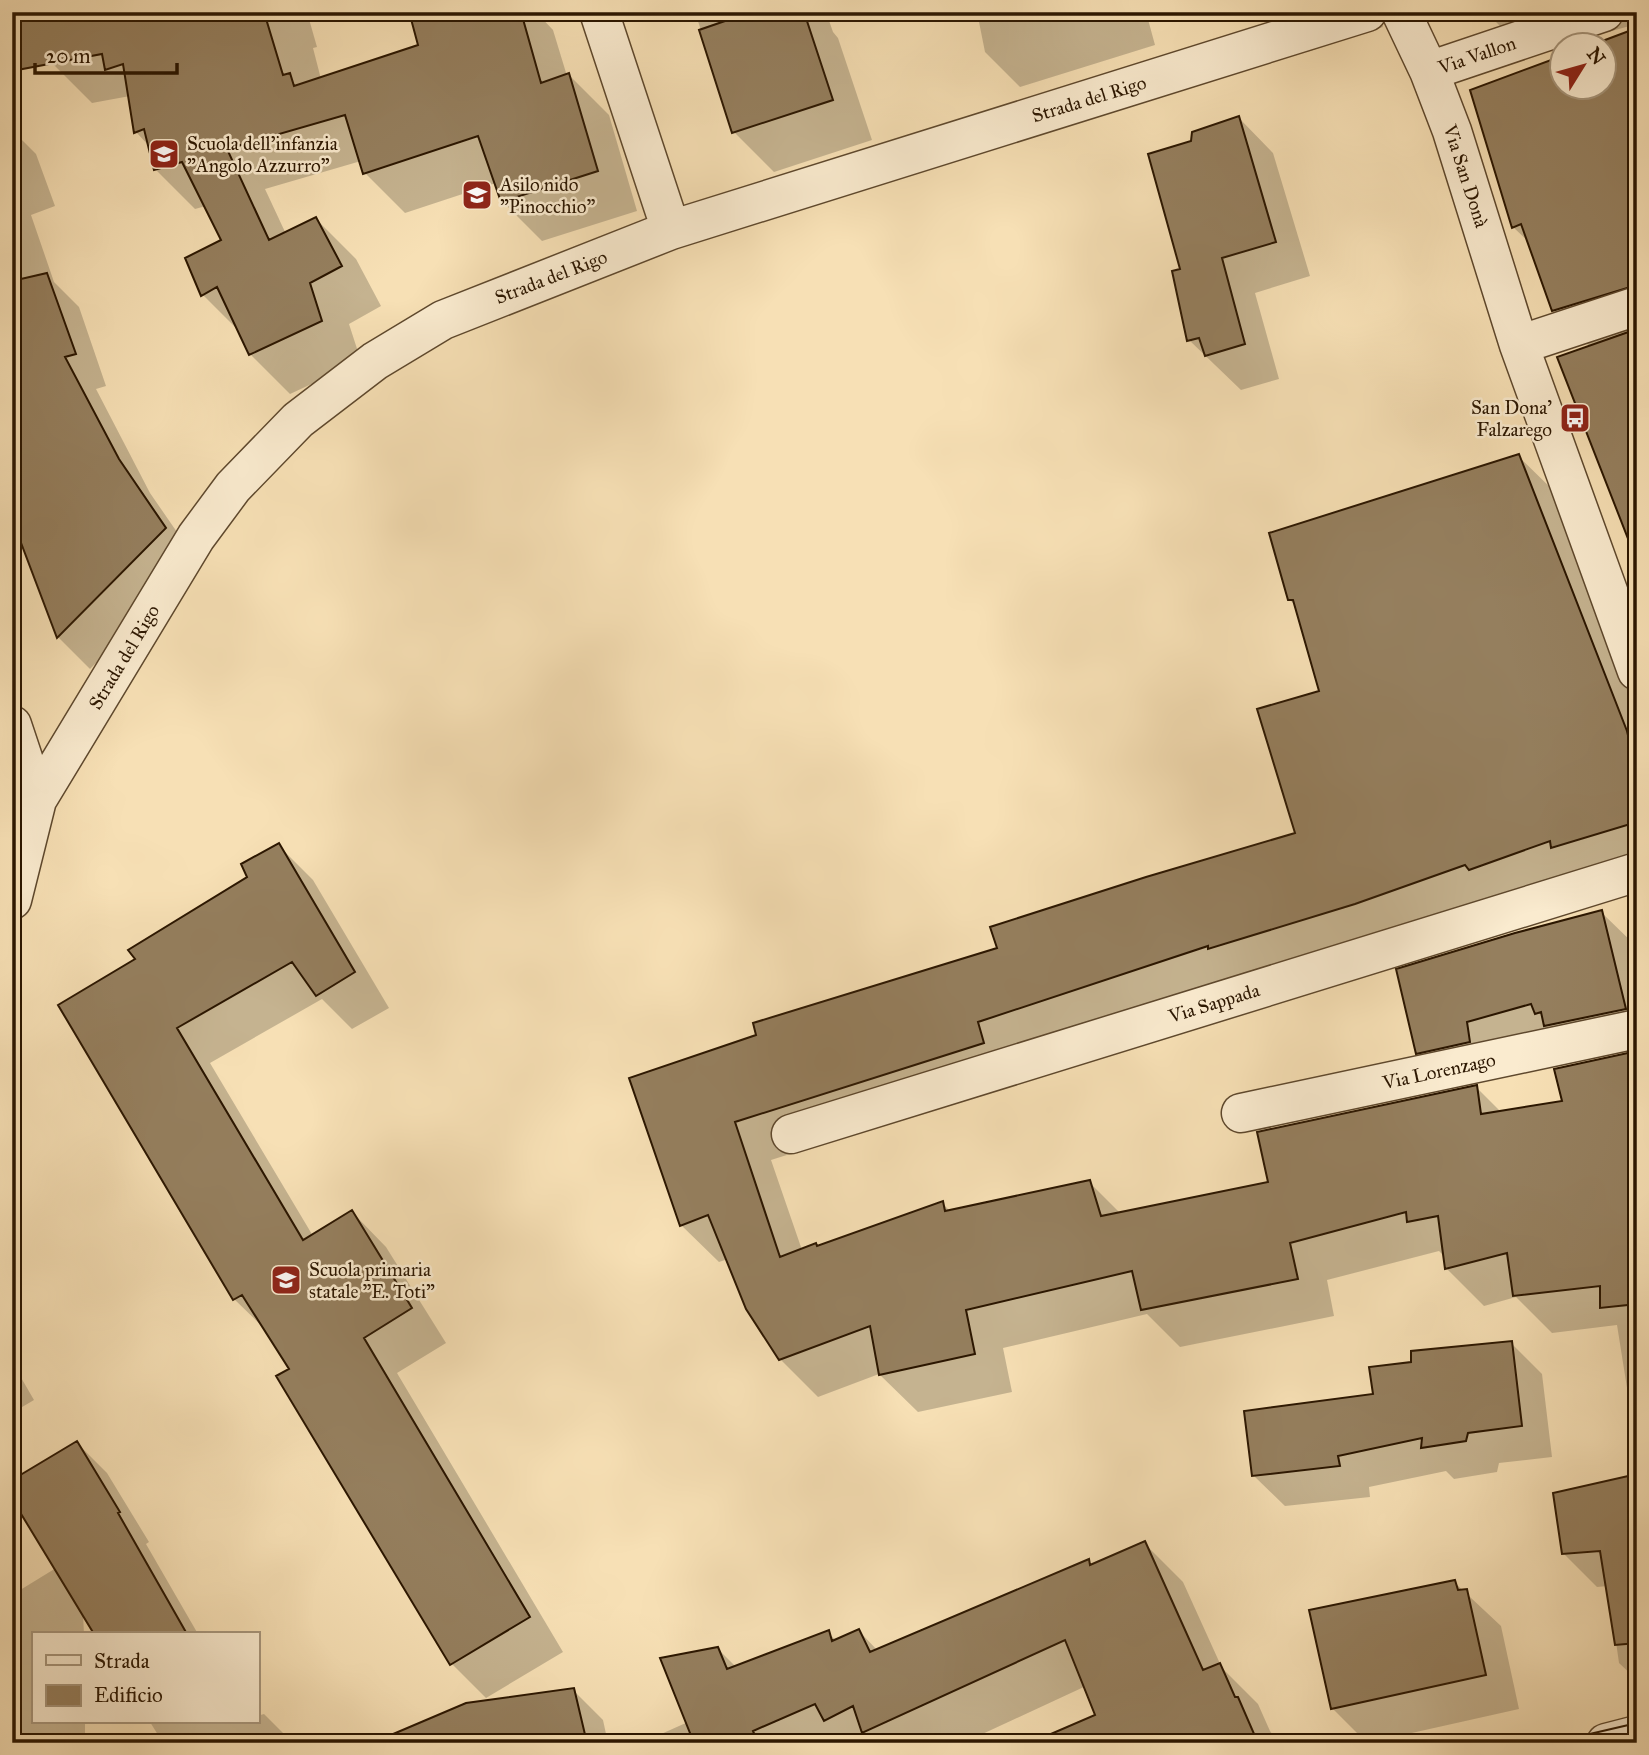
<svg xmlns="http://www.w3.org/2000/svg" width="1649" height="1755" font-family="'IM FELL Great Primer',serif">
<rect width="100%" height="100%" fill="#f7e0b5"/>
<filter id="stains"><feTurbulence type="fractalNoise" baseFrequency=".00286" numOctaves="4"/><feColorMatrix values="0 0 0 0 .2 0 0 0 0 .09 0 0 0 0 .02 0 0 0 .5 -.17"/></filter>
<radialGradient id="worn" r=".72"><stop offset=".6" stop-color="#630" stop-opacity="0"/><stop offset="1" stop-color="#630" stop-opacity=".3"/></radialGradient>
<path fill="#0003" d="M 36,12 L 307,12 L 317,47 L 313,48 L 321,79 L 420,46 L 439,12 L 536,12 L 553,30 L 567,76 L 569,75 L 609,115 L 637,211 L 542,241 L 502,201 L 496,183 L 405,213 L 365,173 L 361,161 L 265,189 L 286,234 L 316,219 L 356,259 L 381,306 L 349,324 L 361,361 L 290,394 L 250,354 L 240,332 L 203,295 L 223,241 L 206,206 L 195,209 L 155,169 L 150,147 L 136,132 L 130,96 L 92,103 L 52,63 Z
M 695,12 L 826,12 L 833,32 L 838,38 L 872,140 L 774,172 L 734,132 Z
M 977,12 L 1146,12 L 1155,45 L 1020,87 L 985,52 Z
M 1267,12 L 1377,12 L 1383,27 L 1307,52 Z
M 1486,12 L 1637,12 L 1637,24 L 1528,54 Z
M 1637,29 L 1637,556 L 1559,358 L 1590,347 L 1553,310 L 1530,243 L 1513,227 L 1562,88 L 1604,88 L 1604,46 Z
M 1239,118 L 1273,153 L 1310,276 L 1255,293 L 1279,379 L 1241,390 L 1189,340 L 1182,271 L 1193,143 Z
M 12,130 L 36,154 L 55,206 L 31,215 L 54,282 L 79,307 L 106,386 L 96,389 L 150,493 L 197,561 L 90,669 L 58,637 L 12,514 Z
M 1518,456 L 1556,493 L 1637,701 L 1637,870 L 1021,1081 L 771,1160 L 802,1250 L 818,1247 L 942,1203 L 951,1212 L 1089,1182 L 1121,1214 L 1270,1183 L 1476,1087 L 1502,1113 L 1564,1103 L 1637,1053 L 1637,1419 L 1631,1413 L 1617,1325 L 1552,1333 L 1516,1297 L 1484,1306 L 1446,1268 L 1445,1257 L 1439,1251 L 1327,1280 L 1334,1316 L 1180,1347 L 1147,1314 L 1003,1348 L 1012,1392 L 918,1412 L 879,1374 L 818,1397 L 780,1359 L 728,1259 L 719,1262 L 681,1225 L 759,1036 L 999,949 L 1297,834 L 1321,692 L 1296,606 L 1289,599 Z
M 278,845 L 313,880 L 389,1008 L 352,1029 L 322,999 L 210,1063 L 313,1236 L 352,1212 L 386,1247 L 446,1343 L 397,1373 L 563,1652 L 486,1698 L 452,1664 L 291,1369 L 269,1333 L 234,1299 L 137,959 L 250,878 Z
M 1601,912 L 1636,946 L 1637,1048 L 1452,1088 L 1417,1053 Z
M 1511,1343 L 1542,1374 L 1552,1457 L 1499,1463 L 1497,1472 L 1454,1479 L 1446,1471 L 1369,1487 L 1370,1497 L 1285,1506 L 1253,1475 L 1375,1396 L 1413,1364 Z
M 12,1362 L 34,1400 L 12,1413 Z
M 77,1443 L 107,1473 L 149,1542 L 146,1544 L 198,1634 L 96,1634 L 83,1614 L 84,1634 L 33,1634 L 33,1722 L 85,1722 L 85,1743 L 12,1743 L 12,1595 L 56,1568 Z
M 1637,1475 L 1637,1680 L 1619,1663 L 1608,1586 L 1597,1587 L 1563,1553 Z
M 1145,1544 L 1183,1582 L 1222,1668 L 1258,1704 L 1270,1731 L 1279,1743 L 1046,1743 L 1098,1716 L 1086,1686 L 963,1743 L 641,1743 L 688,1722 L 718,1649 L 736,1667 L 828,1633 L 837,1641 L 859,1631 L 878,1651 L 1088,1561 L 1093,1565 Z
M 1454,1582 L 1501,1626 L 1519,1709 L 1367,1743 L 1332,1708 Z
M 573,1690 L 603,1720 L 608,1743 L 373,1743 Z
M 264,1714 L 293,1743 L 163,1743 L 150,1722 L 257,1722 L 257,1716 Z"/>
<path fill="#957f5e" stroke="#2b1600" stroke-width="2" d="M 12,12 L 264,12 L 283,75 L 290,73 L 294,86 L 418,45 L 411,19 L 433,12 L 521,12 L 541,83 L 569,73 L 598,171 L 501,202 L 478,136 L 363,174 L 345,115 L 227,149 L 269,240 L 316,217 L 342,266 L 310,283 L 322,321 L 249,355 L 217,287 L 201,296 L 185,258 L 221,240 L 182,162 L 154,170 L 144,129 L 134,133 L 123,64 L 105,70 L 102,54 L 12,71 Z
M 751,12 L 804,12 L 833,100 L 732,133 L 699,30 Z
M 1637,28 L 1637,285 L 1552,311 L 1521,224 L 1512,228 L 1470,90 L 1562,56 L 1562,88 L 1604,88 L 1604,46 L 1589,46 Z
M 1239,116 L 1276,242 L 1222,258 L 1245,344 L 1205,356 L 1199,338 L 1187,341 L 1172,271 L 1180,269 L 1148,154 L 1191,141 L 1192,132 Z
M 47,273 L 76,354 L 65,357 L 119,459 L 166,528 L 57,638 L 12,519 L 12,281 Z
M 1637,329 L 1637,554 L 1634,554 L 1557,357 Z
M 1519,454 L 1627,731 L 1637,774 L 1637,822 L 1551,848 L 1550,841 L 1469,870 L 1465,865 L 1355,904 L 1208,949 L 1208,946 L 978,1022 L 984,1043 L 735,1122 L 780,1257 L 816,1243 L 817,1246 L 943,1201 L 945,1211 L 1090,1180 L 1101,1216 L 1268,1182 L 1257,1132 L 1477,1085 L 1481,1114 L 1562,1101 L 1554,1069 L 1637,1051 L 1637,1304 L 1600,1308 L 1600,1286 L 1513,1296 L 1507,1253 L 1445,1269 L 1438,1216 L 1407,1222 L 1406,1212 L 1290,1243 L 1298,1279 L 1141,1310 L 1132,1271 L 966,1310 L 975,1354 L 879,1375 L 870,1326 L 779,1360 L 746,1309 L 708,1215 L 680,1226 L 629,1078 L 756,1035 L 753,1023 L 997,948 L 990,927 L 1146,877 L 1295,833 L 1257,709 L 1319,691 L 1293,600 L 1288,600 L 1269,533 Z
M 279,843 L 355,972 L 316,996 L 292,962 L 177,1028 L 303,1240 L 352,1210 L 412,1308 L 364,1338 L 530,1617 L 450,1665 L 276,1376 L 289,1369 L 242,1295 L 233,1300 L 58,1005 L 135,959 L 128,950 L 247,877 L 241,864 Z
M 1602,910 L 1626,1009 L 1544,1026 L 1541,1012 L 1535,1014 L 1531,1004 L 1467,1022 L 1470,1042 L 1416,1054 L 1396,969 L 1515,933 Z
M 1512,1341 L 1522,1426 L 1468,1433 L 1466,1441 L 1421,1448 L 1422,1438 L 1338,1456 L 1340,1466 L 1252,1476 L 1244,1411 L 1373,1394 L 1369,1367 L 1411,1362 L 1411,1351 Z
M 77,1441 L 120,1512 L 118,1513 L 187,1634 L 94,1634 L 12,1499 L 12,1480 Z
M 1637,1474 L 1637,1643 L 1615,1645 L 1600,1551 L 1562,1554 L 1553,1493 Z
M 1145,1541 L 1203,1670 L 1220,1663 L 1235,1697 L 1238,1697 L 1258,1743 L 1030,1743 L 1095,1715 L 1065,1640 L 862,1733 L 853,1706 L 824,1721 L 815,1704 L 753,1731 L 758,1743 L 694,1743 L 660,1658 L 718,1647 L 727,1669 L 829,1630 L 832,1641 L 859,1629 L 870,1652 L 1089,1559 L 1090,1565 Z
M 1455,1580 L 1458,1590 L 1467,1589 L 1486,1675 L 1331,1709 L 1309,1610 Z
M 574,1688 L 587,1743 L 372,1743 L 466,1703 Z"/>
<g fill="none" stroke-linecap="round" stroke-linejoin="round">
<g stroke="#5e482d" stroke-width="41">
<path id="minor" d="M 599,12 L 671,230
M 1401,12 L 1429,71 L 1452,131 L 1519,345 L 1637,671
M 1429,71 L 1604,12
M 1519,345 L 1637,306
M 12,725 L 37,800
M 12,900 L 37,800 L 196,537 L 233,487 L 298,420 L 375,361 L 443,320 L 671,230 L 1367,12
M 1241,1113 L 1637,1029
M 791,1134 L 1637,872
M 1606,1743 L 1637,1735"/>
</g>
<use href="#minor" stroke="#faebcf" stroke-width="38"/>
<path stroke="#2b1600" stroke-width="2" d="M 1551,1743 L 1637,1723"/>
</g>
<defs>
<g id="school-square" transform="scale(1.575)"><rect x="-9" y="-9" width="18" height="18" rx="4" fill="#8f2418" stroke="#faebcf"/><path d="M0-5L7-2L0 1L-7-2ZM-4 1L0 2.5L4 1V4Q0 6-4 4Z" fill="#fff"/></g>
<g id="bus-square" transform="scale(1.575)"><rect x="-9" y="-9" width="18" height="18" rx="4" fill="#8f2418" stroke="#faebcf"/><path d="M-5-6H5V4H4V6H2V4H-2V6H-4V4H-5ZM-3.5-4V0h7V-4ZM-3.5 1.2v1.5H-2V1.2ZM2 1.2v1.5H3.5V1.2Z" fill="#fff"/></g>
</defs>
<g fill-rule="evenodd">
<use href="#school-square" x="164" y="154"/>
<use href="#school-square" x="477" y="195"/>
<use href="#bus-square" x="1575" y="418"/>
<use href="#school-square" x="286" y="1280"/>
</g>
<g text-anchor="middle" dominant-baseline="central" stroke-width="5" stroke-linejoin="round" paint-order="stroke">
<g font-size="19" fill="#2b1600" stroke="#faebcf">
<text transform="translate(1477 55) rotate(-19)">Via Vallon</text>
<text transform="translate(1089 99) rotate(-17)">Strada del Rigo</text>
<text transform="translate(1466 176) rotate(72)">Via San Donà</text>
<text transform="translate(551 277) rotate(-21)">Strada del Rigo</text>
<text transform="translate(124 657) rotate(-59)">Strada del Rigo</text>
<text transform="translate(1214 1003) rotate(-17)">Via Sappada</text>
<text transform="translate(1439 1071) rotate(-12)">Via Lorenzago</text>
</g>
<g font-size="19" fill="#2b1600" stroke="#faebcf" text-anchor="start">
<text x="187" y="143">Scuola dell'infanzia<tspan x="187" dy="22">"Angolo Azzurro"</tspan></text>
<text x="500" y="184">Asilo nido<tspan x="500" dy="22">"Pinocchio"</tspan></text>
<text x="1552" y="407" text-anchor="end">San Dona'<tspan x="1552" dy="22">Falzarego</tspan></text>
<text x="309" y="1269">Scuola primaria<tspan x="309" dy="22">statale "E. Toti"</tspan></text>
</g>
</g>
<rect width="1649" height="1755" fill="none" stroke="#f7e0b5" stroke-width="42"/>
<rect x="14" y="14" width="1621" height="1727" fill="none" stroke="#2b1600" stroke-width="3.5"/>
<rect x="21" y="21" width="1607" height="1713" fill="none" stroke="#2b1600" stroke-width="2"/>
<rect x="32" y="1632" width="228" height="91" fill="#faebcf" stroke="#a7967c" stroke-width="2"/>
<rect x="46" y="1655" width="35" height="10" fill="#faebcf" stroke="#a7967c" stroke-width="2"/>
<text x="94" y="1668" font-size="21" fill="#2b1600">Strada</text>
<rect x="46" y="1685" width="35" height="21" fill="#957f5e" stroke="#a7967c" stroke-width="2"/>
<text x="94" y="1702" font-size="21" fill="#2b1600">Edificio</text>
<g transform="translate(1583 66) rotate(53)"><circle r="33" fill="#faebcf" stroke="#a7967c" stroke-width="2"/>
<path d="M0-5L12 26L0 18L-12 26Z" fill="#8f2418"/>
<text y="-10" font-size="19" font-weight="bold" text-anchor="middle" fill="#2b1600">N</text>
</g>
<path d="M35 63v10h142v-10" fill="none" stroke="#2b1600" stroke-width="3.5"/>
<text x="46" y="63" font-size="21" fill="#2b1600" stroke="#faebcf" stroke-width="5" paint-order="stroke">20 m</text>
<rect width="100%" height="100%" filter="url(#stains)"/>
<rect width="100%" height="100%" fill="url(#worn)"/>
</svg>
